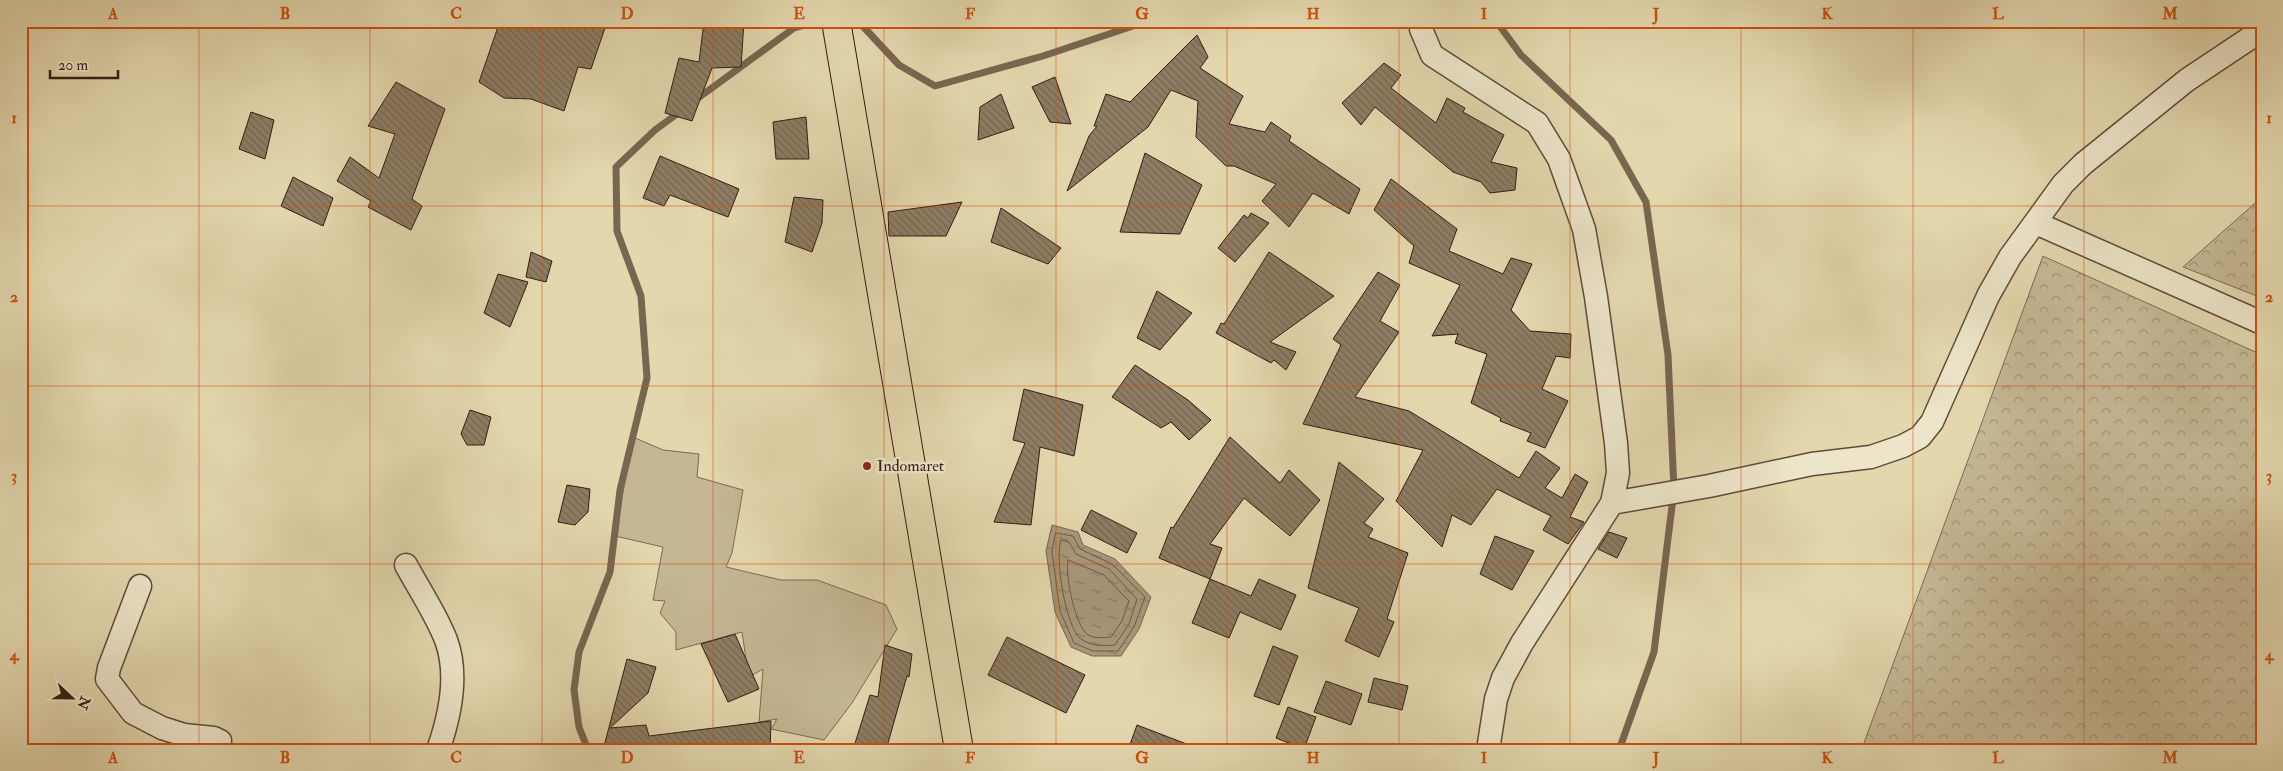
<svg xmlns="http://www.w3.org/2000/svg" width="2283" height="771" font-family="'IM FELL Double Pica',serif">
<defs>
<pattern id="forest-crowns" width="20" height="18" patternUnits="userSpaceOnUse" patternTransform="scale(1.25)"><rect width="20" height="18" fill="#c5b794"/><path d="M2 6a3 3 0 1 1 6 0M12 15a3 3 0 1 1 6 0" fill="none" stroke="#a19478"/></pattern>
<pattern id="water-ripples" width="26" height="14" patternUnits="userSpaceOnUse" patternTransform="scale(1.25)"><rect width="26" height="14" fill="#a79779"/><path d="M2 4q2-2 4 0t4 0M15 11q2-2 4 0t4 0" fill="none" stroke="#897a62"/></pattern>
<pattern id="building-back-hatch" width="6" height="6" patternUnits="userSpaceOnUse" patternTransform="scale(1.25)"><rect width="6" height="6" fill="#8e7d64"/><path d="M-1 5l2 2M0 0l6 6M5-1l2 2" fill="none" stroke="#756651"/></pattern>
</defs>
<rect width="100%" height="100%" fill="#e3d7ae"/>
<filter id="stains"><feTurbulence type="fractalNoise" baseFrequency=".004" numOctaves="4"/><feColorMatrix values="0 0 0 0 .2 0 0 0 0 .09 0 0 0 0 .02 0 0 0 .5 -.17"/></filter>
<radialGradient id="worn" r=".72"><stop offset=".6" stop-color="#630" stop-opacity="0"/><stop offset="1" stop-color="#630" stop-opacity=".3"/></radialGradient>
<path fill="#c5b794" stroke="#7c6a54" d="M 633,437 L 663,450 L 699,454 L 697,477 L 743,490 L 732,553 L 726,567 L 781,580 L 817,580 L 886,605 L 897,629 L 852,703 L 824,740 L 771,729 L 777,719 L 759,722 L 763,669 L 730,688 L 746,659 L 742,632 L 676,650 L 676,632 L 660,613 L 665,601 L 653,600 L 663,547 L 615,536 Z"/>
<path fill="url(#forest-crowns)" stroke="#7c6a54" d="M 2262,197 L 2262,298 L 2183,267 Z
M 2043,256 L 2262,355 L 2262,750 L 1887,750 L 1864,743 Z"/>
<path fill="url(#water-ripples)" stroke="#786650" d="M 1052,525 L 1078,532 L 1083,545 L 1115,559 L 1151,597 L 1139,629 L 1121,656 L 1092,656 L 1071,647 L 1055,612 L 1046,551 Z"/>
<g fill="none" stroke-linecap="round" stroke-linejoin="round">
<path stroke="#6c5a46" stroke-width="1" d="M 1056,533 L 1073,536 L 1080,549 L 1112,564 L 1145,597 L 1134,627 L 1118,651 L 1093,651 L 1074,643 L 1060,611 L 1052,552 Z
M 1061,540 L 1069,542 L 1076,554 L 1109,569 L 1137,599 L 1129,624 L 1115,645 C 1103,646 1091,646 1081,639 C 1066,629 1054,556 1061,540 Z
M 1068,560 L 1104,575 L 1129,601 L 1122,621 L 1111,637 C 1103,638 1090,639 1085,632 C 1074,619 1065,575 1068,560 Z"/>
<path stroke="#786650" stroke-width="7" d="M 858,21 L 899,65 L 935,86 L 1043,56 L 1133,26 L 1139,21
M 1496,21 L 1521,55 L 1611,140 L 1646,202 L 1668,355 L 1674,490 L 1654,652 L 1619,750
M 694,101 L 794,28 L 819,21
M 588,750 L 579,727 L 574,690 L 579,652 L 610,572 L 620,490 L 647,378 L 641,296 L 617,231 L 616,167 L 655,130 L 681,111"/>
</g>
<path fill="url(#building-back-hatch)" stroke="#321c13" d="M 500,21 L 594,21 L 593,24 L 606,25 L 591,69 L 578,67 L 564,111 L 531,99 L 504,98 L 479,82 Z
M 704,21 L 744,21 L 741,67 L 712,68 L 692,121 L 665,113 L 679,58 L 699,62 Z
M 1197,35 L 1208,57 L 1200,68 L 1243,96 L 1229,124 L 1265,132 L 1271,122 L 1291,136 L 1289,141 L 1360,189 L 1349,214 L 1313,193 L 1289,227 L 1262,201 L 1276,184 L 1234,166 L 1226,166 L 1196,137 L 1198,101 L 1171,90 L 1148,127 L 1067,191 L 1089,136 L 1097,126 L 1094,126 L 1106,94 L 1130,102 Z
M 1384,63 L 1401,75 L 1391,88 L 1436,123 L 1447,98 L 1465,108 L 1463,112 L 1504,135 L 1491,162 L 1517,168 L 1515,190 L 1490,193 L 1481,182 L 1453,172 L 1375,107 L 1361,125 L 1342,103 Z
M 1055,77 L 1071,124 L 1050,122 L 1032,87 Z
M 396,82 L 445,109 L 412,199 L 422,206 L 411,230 L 368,207 L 371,201 L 337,181 L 350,157 L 379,178 L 395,134 L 368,126 Z
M 1001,94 L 1014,128 L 978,140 L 980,107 Z
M 251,112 L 274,120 L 265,159 L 239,149 Z
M 806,117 L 809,159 L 776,159 L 773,122 Z
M 1145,153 L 1202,185 L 1180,234 L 1120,232 Z
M 660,156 L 739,189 L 728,217 L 670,195 L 664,206 L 643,198 Z
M 293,177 L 333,198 L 323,226 L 281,206 Z
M 1391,179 L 1457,229 L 1449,251 L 1503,274 L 1511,258 L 1532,264 L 1511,310 L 1530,331 L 1571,334 L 1570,358 L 1556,356 L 1542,389 L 1568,401 L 1545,448 L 1527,441 L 1531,433 L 1500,421 L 1501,418 L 1471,403 L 1487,354 L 1455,343 L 1458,334 L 1432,336 L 1460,285 L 1409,263 L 1414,246 L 1374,210 Z
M 794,197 L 823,200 L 822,223 L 812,252 L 785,242 Z
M 962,202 L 946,236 L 889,236 L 888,212 Z
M 1001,208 L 1061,248 L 1048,264 L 991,242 Z
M 1251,213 L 1269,223 L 1235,262 L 1218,248 L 1244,215 L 1248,218 Z
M 531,252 L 552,261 L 546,282 L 526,277 Z
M 1269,252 L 1334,296 L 1270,342 L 1296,352 L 1286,370 L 1274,360 L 1271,363 L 1216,333 L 1221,323 L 1224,324 Z
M 1378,272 L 1400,285 L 1380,321 L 1399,332 L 1355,397 L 1409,411 L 1519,478 L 1536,451 L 1560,468 L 1545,488 L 1562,498 L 1575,474 L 1588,482 L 1570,517 L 1584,522 L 1568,544 L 1543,530 L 1551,516 L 1497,489 L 1471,525 L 1452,515 L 1442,547 L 1396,501 L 1423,450 L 1303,424 L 1341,345 L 1333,339 Z
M 498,274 L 528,282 L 510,327 L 484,313 Z
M 1157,291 L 1192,313 L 1160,350 L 1137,338 Z
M 1135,365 L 1188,400 L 1211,420 L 1189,440 L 1171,422 L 1161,428 L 1112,397 Z
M 1024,389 L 1083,405 L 1074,456 L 1040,447 L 1031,525 L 994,522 L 1025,443 L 1013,440 Z
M 470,410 L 491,417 L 484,445 L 467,445 L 461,434 Z
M 1230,437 L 1280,483 L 1289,470 L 1320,500 L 1290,536 L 1244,498 L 1210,544 L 1222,548 L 1210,579 L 1159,558 L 1171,527 L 1173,528 Z
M 1339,462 L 1384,499 L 1364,523 L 1373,529 L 1368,537 L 1408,553 L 1387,619 L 1394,622 L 1379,657 L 1345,641 L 1359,608 L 1308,588 Z
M 567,485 L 590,489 L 588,512 L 575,525 L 558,522 Z
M 1091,510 L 1137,533 L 1127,553 L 1081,530 Z
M 1609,532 L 1627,538 L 1617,558 L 1598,549 Z
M 1495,536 L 1534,551 L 1512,590 L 1480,574 Z
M 1210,579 L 1251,596 L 1259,579 L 1296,595 L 1281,630 L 1240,612 L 1229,638 L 1192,623 Z
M 735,634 L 759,689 L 728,702 L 701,644 Z
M 1007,637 L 1085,675 L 1066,713 L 988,675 Z
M 885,645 L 912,654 L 909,677 L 907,676 L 886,750 L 853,750 L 870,695 L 878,697 Z
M 1273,646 L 1298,656 L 1279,705 L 1254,696 Z
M 627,659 L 656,667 L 648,693 L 610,728 L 646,725 L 649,736 L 771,721 L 770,750 L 603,750 Z
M 1374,678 L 1408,686 L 1402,710 L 1368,702 Z
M 1326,681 L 1362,694 L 1351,725 L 1314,712 Z
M 1288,707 L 1316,717 L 1304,749 L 1276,738 Z
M 1137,725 L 1197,748 L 1197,750 L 1128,750 Z"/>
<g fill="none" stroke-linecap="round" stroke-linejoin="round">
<g stroke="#5e4b3a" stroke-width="25">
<path id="street" d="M 1421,21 L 1421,29 L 1432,55 L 1537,123 L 1559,159 L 1584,229 L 1596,297 L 1616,443 L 1618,473 L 1612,503
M 2036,223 L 2262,323
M 406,565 C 419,589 437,616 446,640 C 459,675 450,716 438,750
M 140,586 L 109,668 L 107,679 L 133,713 L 162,728 L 184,735 L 214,738 L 220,741 L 219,750
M 1488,750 L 1496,699 L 1503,678 L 1522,643 L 1612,503 L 1709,486 L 1812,464 L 1871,457 L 1903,446 L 1920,437 L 1932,422 L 1988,296 L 2010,257 L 2063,184 L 2083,164 L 2187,80 L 2262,30"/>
</g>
<g stroke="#321c13" stroke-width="30">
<path id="primary" d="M 836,21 L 959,750"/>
</g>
<use href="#street" stroke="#ede5ca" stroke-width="22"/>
<use href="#primary" stroke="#e3d7ae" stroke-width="28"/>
</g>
<path fill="none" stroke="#cd500d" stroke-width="1" stroke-opacity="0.55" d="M 199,21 L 199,750M 370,21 L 370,750M 542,21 L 542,750M 713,21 L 713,750M 884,21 L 884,750M 1056,21 L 1056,750M 1227,21 L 1227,750M 1399,21 L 1399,750M 1570,21 L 1570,750M 1741,21 L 1741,750M 1913,21 L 1913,750M 2084,21 L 2084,750M 21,206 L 2262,206M 21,386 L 2262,386M 21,564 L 2262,564"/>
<circle fill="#8f2418" stroke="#ede5ca" stroke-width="2" cx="867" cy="466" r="5"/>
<g text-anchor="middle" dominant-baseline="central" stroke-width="5" stroke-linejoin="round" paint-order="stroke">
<g font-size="16" fill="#321c13" stroke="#ede5ca" text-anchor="start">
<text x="877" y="466">Indomaret</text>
</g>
</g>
<rect width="2283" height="771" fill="none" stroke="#e3d7ae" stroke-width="55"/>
<g transform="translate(72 698) rotate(112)" stroke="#ede5ca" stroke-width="4" paint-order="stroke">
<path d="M0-4L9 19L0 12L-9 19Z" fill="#321c13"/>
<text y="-8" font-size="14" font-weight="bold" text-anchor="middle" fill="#321c13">N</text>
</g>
<path d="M50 70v8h68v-8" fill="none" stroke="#321c13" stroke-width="2.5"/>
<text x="58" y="70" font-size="15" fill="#321c13" stroke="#ede5ca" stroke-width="4" paint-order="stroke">20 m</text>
<rect x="28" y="28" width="2228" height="716" fill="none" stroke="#cd500d" stroke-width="2"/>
<g font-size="16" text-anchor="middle" font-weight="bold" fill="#cd500d">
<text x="113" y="19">A</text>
<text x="285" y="19">B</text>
<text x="456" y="19">C</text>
<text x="627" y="19">D</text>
<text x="799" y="19">E</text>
<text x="970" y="19">F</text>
<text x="1142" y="19">G</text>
<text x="1313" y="19">H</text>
<text x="1484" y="19">I</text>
<text x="1656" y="19">J</text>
<text x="1827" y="19">K</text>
<text x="1998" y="19">L</text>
<text x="2170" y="19">M</text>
<text x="14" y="123">1</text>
<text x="2269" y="123">1</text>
<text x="14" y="302">2</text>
<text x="2269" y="302">2</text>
<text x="14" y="481">3</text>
<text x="2269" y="481">3</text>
<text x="14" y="660">4</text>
<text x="2269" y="660">4</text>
<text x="113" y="763">A</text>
<text x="285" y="763">B</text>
<text x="456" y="763">C</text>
<text x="627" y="763">D</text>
<text x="799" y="763">E</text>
<text x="970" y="763">F</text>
<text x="1142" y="763">G</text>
<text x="1313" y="763">H</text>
<text x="1484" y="763">I</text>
<text x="1656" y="763">J</text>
<text x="1827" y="763">K</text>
<text x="1998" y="763">L</text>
<text x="2170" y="763">M</text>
</g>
<rect width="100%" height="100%" filter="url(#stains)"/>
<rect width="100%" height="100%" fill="url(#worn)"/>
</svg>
